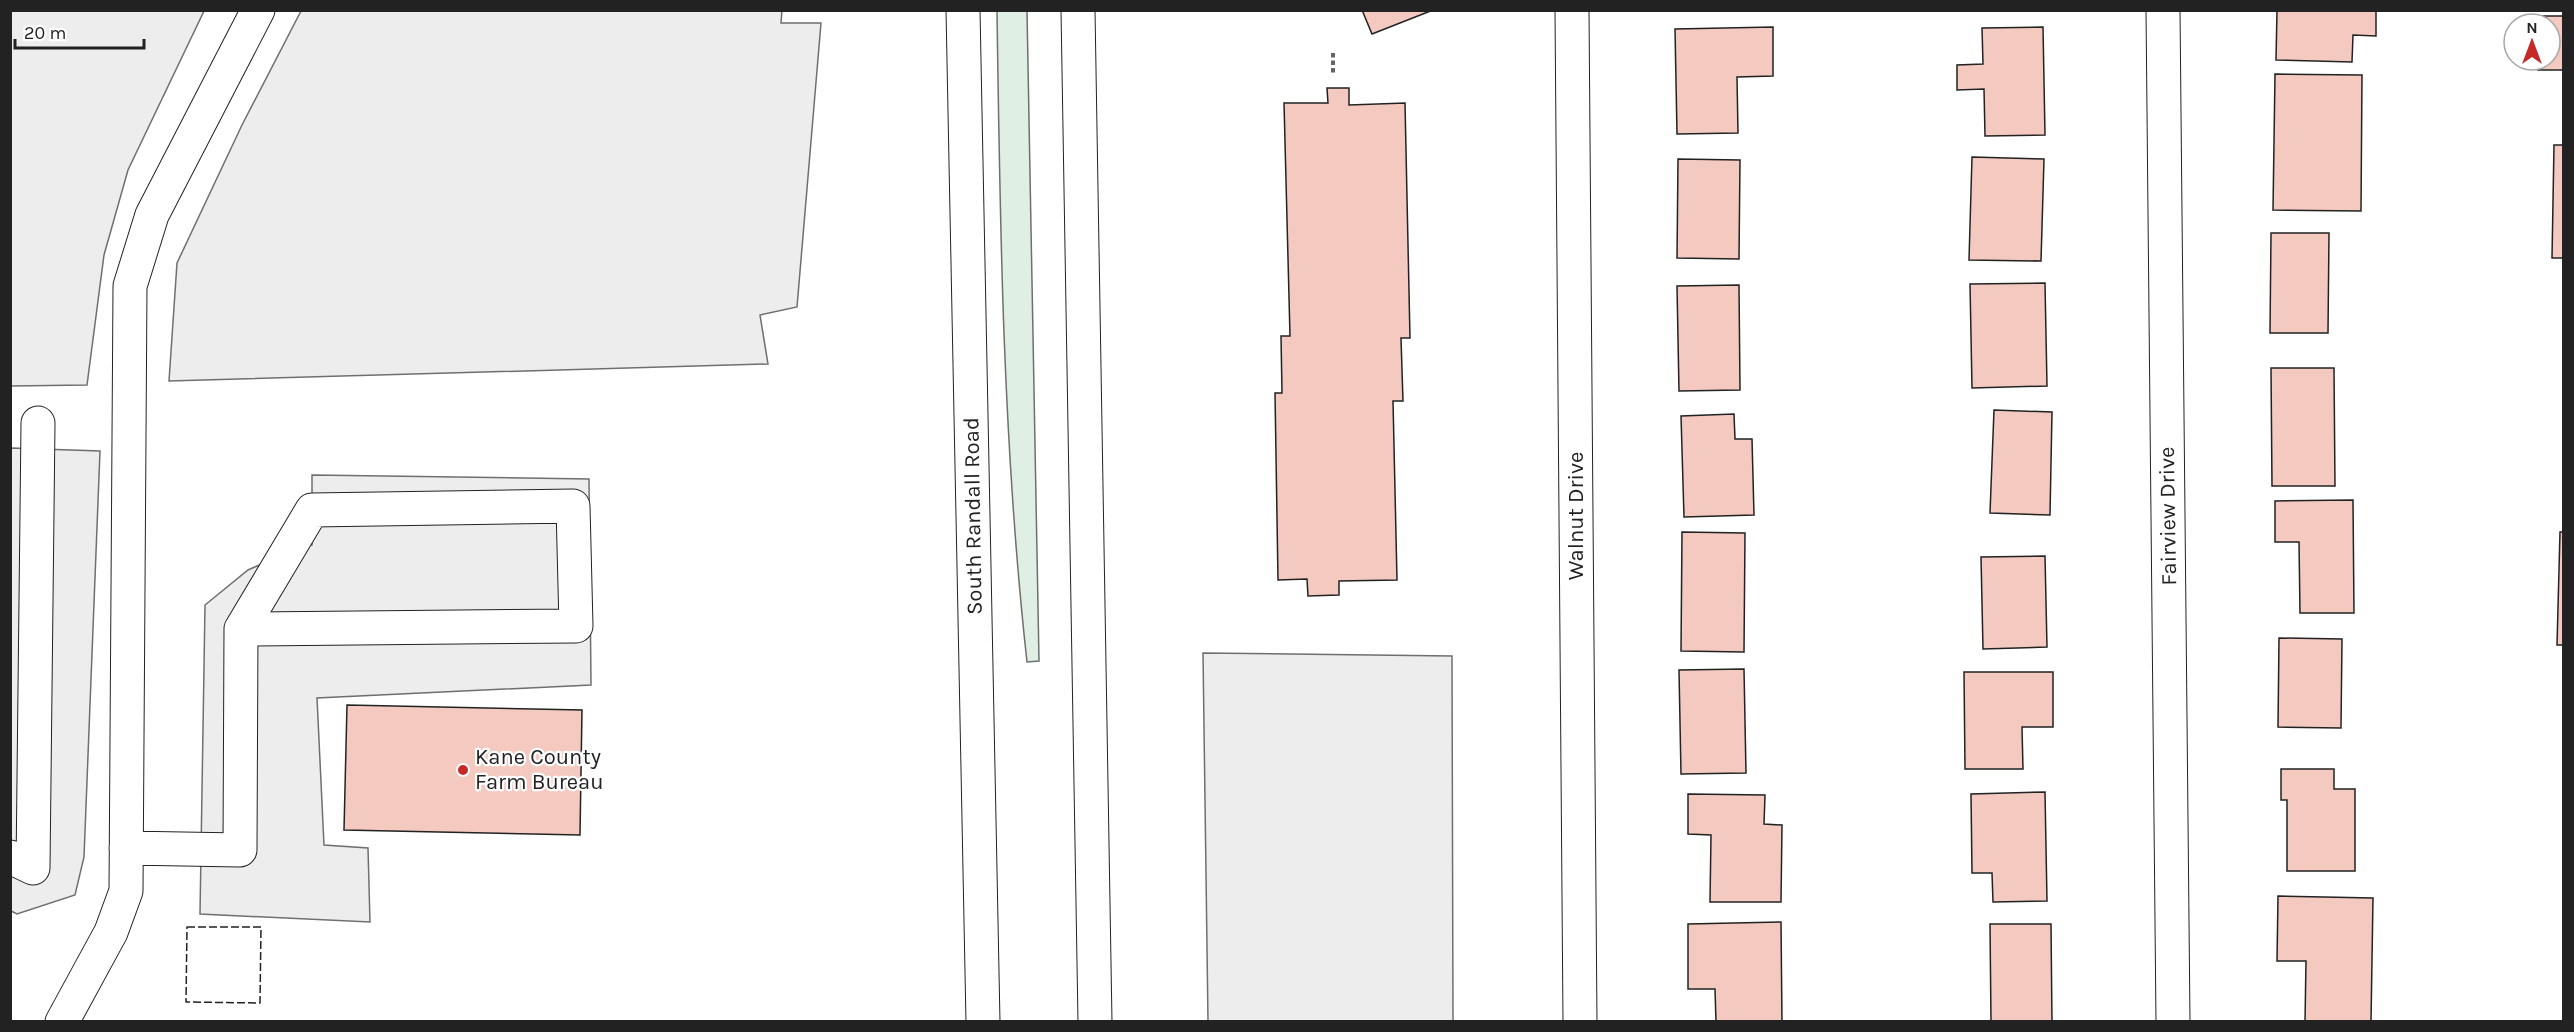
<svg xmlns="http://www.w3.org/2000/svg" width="2574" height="1032" font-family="Karla,sans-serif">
<rect width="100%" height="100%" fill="#fff"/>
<path fill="#e0efe3" stroke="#6f6f6f" stroke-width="1.5" d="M 997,11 L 1027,11 L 1039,661 L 1027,662 C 1003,446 1000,228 997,11 Z"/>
<path fill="#ededed" stroke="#6f6f6f" stroke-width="1.5" d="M 782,10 L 781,23 L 821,23 L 797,307 L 760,315 L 768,364 L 169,381 L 177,263 L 242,125 L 301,11 Z
M 10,11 L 204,11 L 128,170 L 104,255 L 87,385 L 11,386 Z
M 11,448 L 100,451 L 84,857 L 75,895 L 17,914 L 11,911 Z
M 312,475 L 589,479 L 591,685 L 317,698 L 324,845 L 368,848 L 370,922 L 200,914 L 205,605 L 248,570 L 295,549 L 312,545 Z
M 1203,653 L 1452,656 L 1453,1021 L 1208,1021 Z"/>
<path fill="#f3c9c0" stroke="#222" stroke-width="1.5" d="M 1362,10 L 1433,10 L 1372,34 Z
M 2277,10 L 2376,10 L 2376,36 L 2353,35 L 2352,62 L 2276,60 Z
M 2539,16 L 2564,16 L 2564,70 L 2538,70 L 2538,60 L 2550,60 L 2550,24 L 2539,24 Z
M 1773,27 L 1773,76 L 1737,77 L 1738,133 L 1677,134 L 1675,29 Z
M 2043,27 L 2045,135 L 1985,136 L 1984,89 L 1957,90 L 1957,65 L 1983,64 L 1982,28 Z
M 2275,74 L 2362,75 L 2361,211 L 2273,210 Z
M 1327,88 L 1349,88 L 1349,105 L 1405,103 L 1410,338 L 1401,338 L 1403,401 L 1393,401 L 1397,580 L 1339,581 L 1339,595 L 1308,596 L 1307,579 L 1278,580 L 1275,393 L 1282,393 L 1281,336 L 1290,336 L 1284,103 L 1328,103 Z
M 2554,145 L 2564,145 L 2564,258 L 2552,258 Z
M 1972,157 L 2044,159 L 2041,261 L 1969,260 Z
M 1678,159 L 1740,160 L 1739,259 L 1677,258 Z
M 2271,233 L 2329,233 L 2328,333 L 2270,333 Z
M 2045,283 L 2047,386 L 1972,388 L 1970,284 Z
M 1739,285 L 1740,390 L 1679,391 L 1677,286 Z
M 2271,368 L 2334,368 L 2335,486 L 2272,486 Z
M 1994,410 L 2052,412 L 2050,515 L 1990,513 Z
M 1734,414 L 1735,439 L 1752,439 L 1754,515 L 1684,517 L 1681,416 Z
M 2353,500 L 2354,613 L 2300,613 L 2299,542 L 2275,542 L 2275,501 Z
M 1682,532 L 1745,533 L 1744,652 L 1681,651 Z
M 2560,532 L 2564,532 L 2564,645 L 2557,645 Z
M 2045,556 L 2047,647 L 1983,649 L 1981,557 Z
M 2279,638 L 2342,639 L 2341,728 L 2278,727 Z
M 1744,669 L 1746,773 L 1681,774 L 1679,670 Z
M 1964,672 L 2053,672 L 2053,727 L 2022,727 L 2023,769 L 1965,769 Z
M 347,705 L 582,710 L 580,835 L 344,830 Z
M 2281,769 L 2334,769 L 2334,789 L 2355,789 L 2355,871 L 2287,871 L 2287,800 L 2281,800 Z
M 2045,792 L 2047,901 L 1993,902 L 1992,873 L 1972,873 L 1971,794 Z
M 1688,794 L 1765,795 L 1764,824 L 1782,825 L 1781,902 L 1710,902 L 1711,835 L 1688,834 Z
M 2278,896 L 2373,898 L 2371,1022 L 2305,1022 L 2306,961 L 2277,961 Z
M 1781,922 L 1782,1022 L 1716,1022 L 1715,989 L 1688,989 L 1688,924 Z
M 1990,924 L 2051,924 L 2052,1022 L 1991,1022 Z"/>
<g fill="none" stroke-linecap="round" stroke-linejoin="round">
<g stroke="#222" stroke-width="35">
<path id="minor" d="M 1572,10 L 1580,1022
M 2163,10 L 2173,1022
M 126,848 L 240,850 L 241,629 L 576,626 L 573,506 L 312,510 L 241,629
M 10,857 L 33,868 L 38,423
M 62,1022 L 111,932 L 126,891 L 130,286 L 152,215 L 258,10"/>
</g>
<g stroke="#222" stroke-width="35">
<path id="major" d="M 963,10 L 983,1022
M 1078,10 L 1095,1022"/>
</g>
<path stroke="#646464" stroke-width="4" stroke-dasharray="4.5 3" stroke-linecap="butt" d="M 1333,53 L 1333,73"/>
<use href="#minor" stroke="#fff" stroke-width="33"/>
<use href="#major" stroke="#fff" stroke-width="33"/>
<path stroke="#222" stroke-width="1.5" stroke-dasharray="8 3" stroke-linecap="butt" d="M 187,927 L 261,927 L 260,1003 L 186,1002 Z"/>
</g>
<circle fill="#c62828" stroke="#fff" stroke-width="2" cx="463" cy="770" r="6"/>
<g text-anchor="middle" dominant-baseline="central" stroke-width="4.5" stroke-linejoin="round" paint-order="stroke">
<g font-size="22" fill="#222" stroke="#fff">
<text transform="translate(973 516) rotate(-91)">South Randall Road</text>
<text transform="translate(1576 516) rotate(-90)">Walnut Drive</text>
<text transform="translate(2168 516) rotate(-91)">Fairview Drive</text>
</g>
<g font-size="22" fill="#222" stroke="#fff" text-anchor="start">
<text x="475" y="757">Kane County<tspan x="475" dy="25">Farm Bureau</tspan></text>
</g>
</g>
<rect width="2574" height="1032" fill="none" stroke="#222222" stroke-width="24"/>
<g transform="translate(2532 42)"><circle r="28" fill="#ffffff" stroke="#a7a7a7" stroke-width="1.5"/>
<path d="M0-4.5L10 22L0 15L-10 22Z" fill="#c62828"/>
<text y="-9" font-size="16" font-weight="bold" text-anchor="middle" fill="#222222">N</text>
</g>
<path d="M15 39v9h129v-9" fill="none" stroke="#222222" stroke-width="3"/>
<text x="24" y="39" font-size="18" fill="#222222" stroke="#ffffff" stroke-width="4.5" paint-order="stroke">20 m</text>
</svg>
